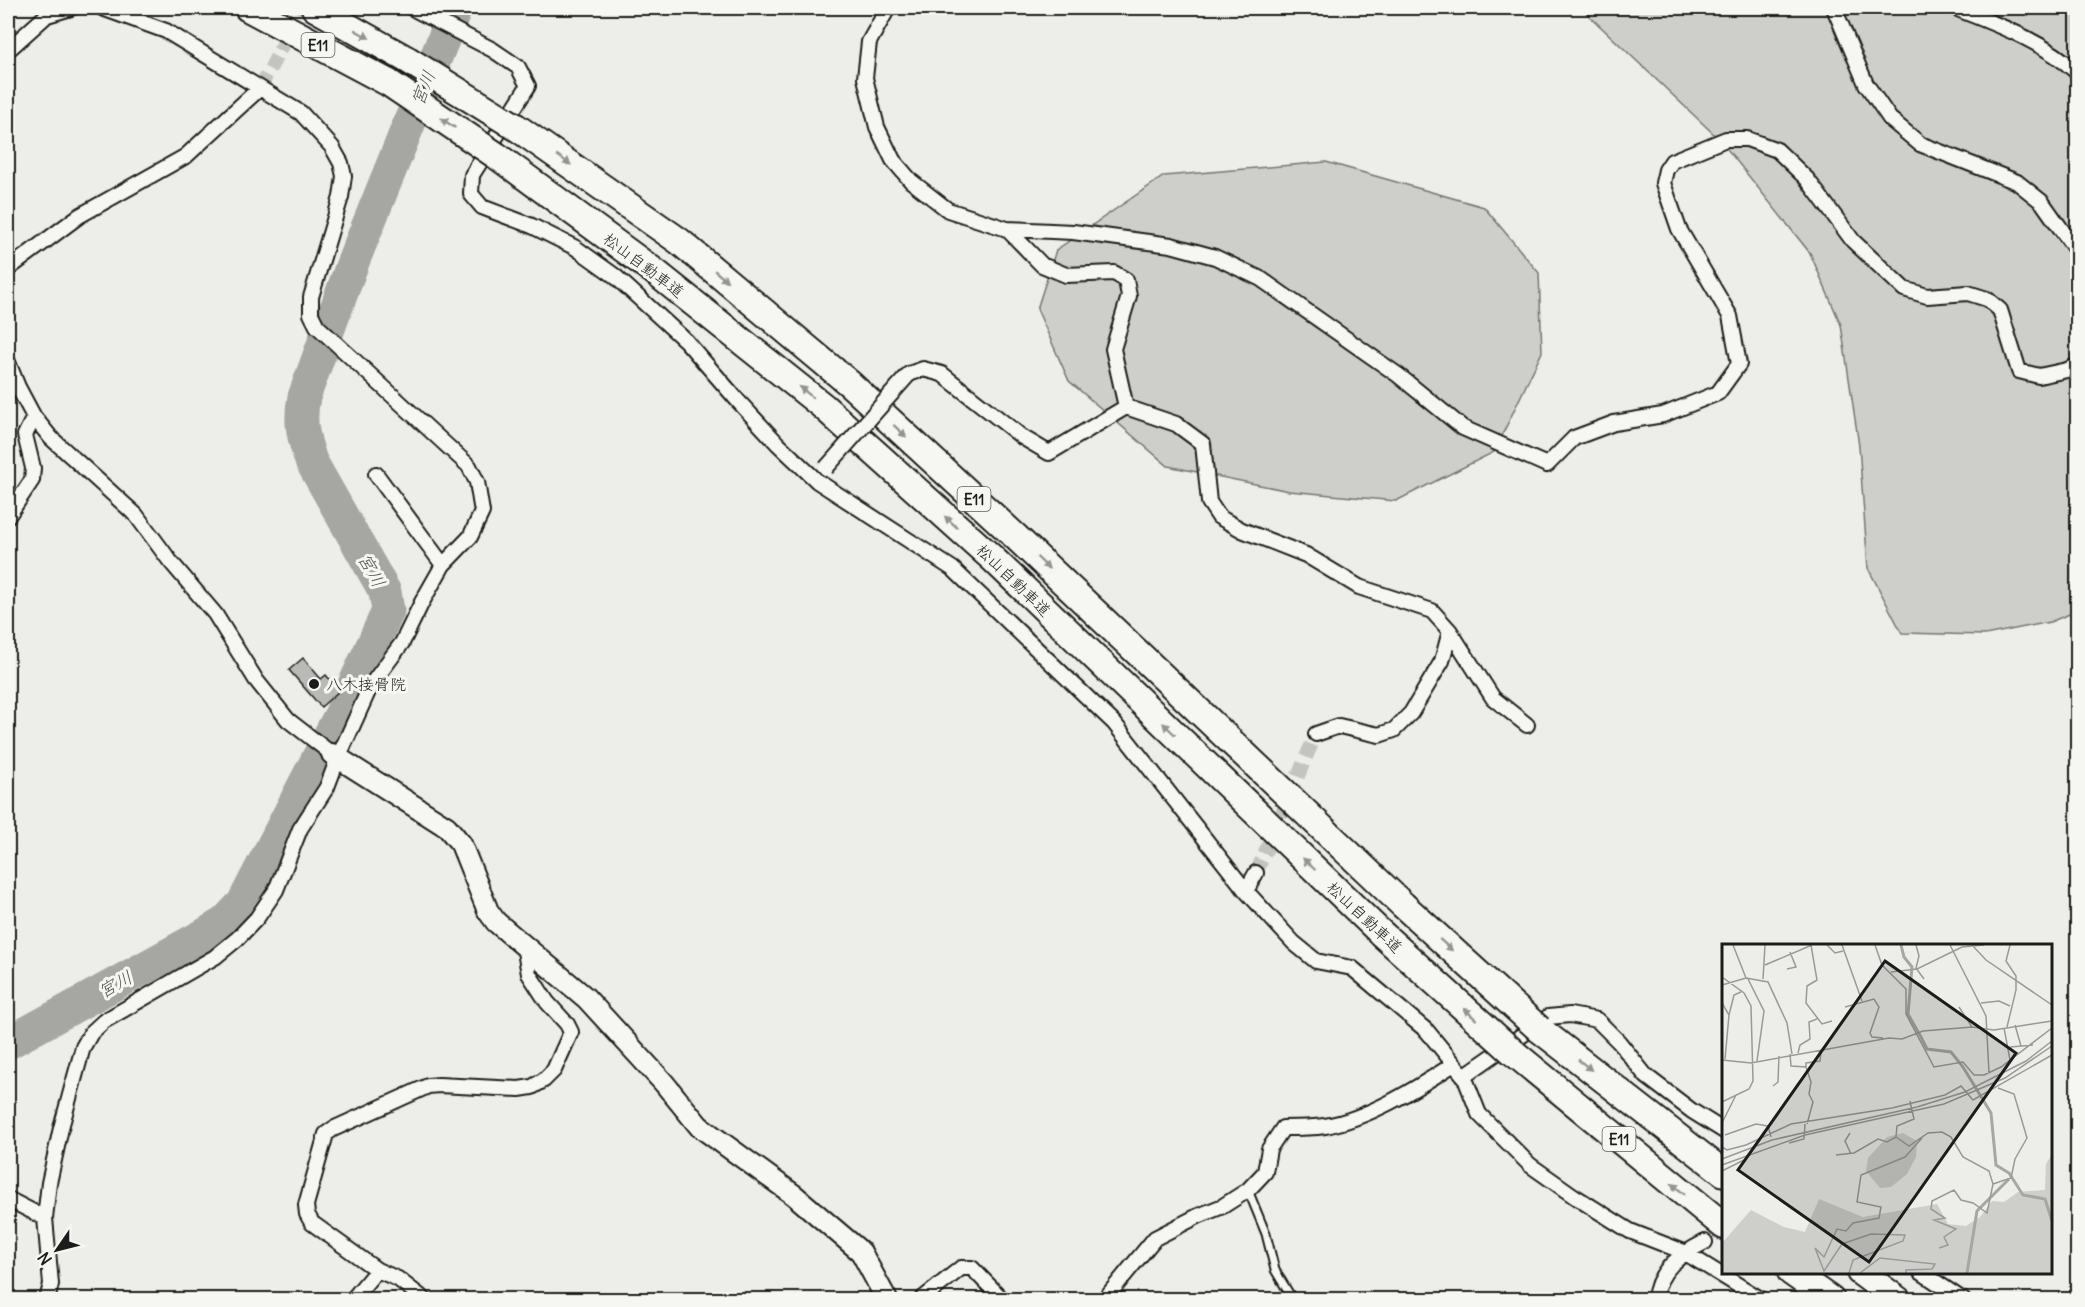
<svg xmlns="http://www.w3.org/2000/svg" width="2085" height="1307" font-family="Delius,'Klee One',sans-serif">
<rect width="100%" height="100%" fill="#edede9"/>
<filter id="ink" filterUnits="userSpaceOnUse"><feTurbulence type="fractalNoise" baseFrequency=".0167" numOctaves="2"/><feDisplacementMap in="SourceGraphic" scale="12" xChannelSelector="R" yChannelSelector="G"/><feConvolveMatrix kernelMatrix="1 2 1 2 8 2 1 2 1" color-interpolation-filters="sRGB"/></filter>
<g filter="url(#ink)">
<path fill="#cececb" stroke="#757574" stroke-width="1.5" d="M 1581,8 L 2077,8 L 2077,611 L 2050,622 L 1985,635 L 1902,633 L 1868,568 L 1859,446 L 1841,325 L 1810,253 L 1720,140 Z
M 1326,162 L 1484,207 L 1539,273 L 1542,352 L 1494,452 L 1396,501 L 1289,491 L 1168,466 L 1069,381 L 1037,309 L 1056,250 L 1164,176 Z"/>
<g fill="none" stroke-linecap="round" stroke-linejoin="round">
<path stroke="#a6a6a3" stroke-width="33" d="M 8,1043 L 202,936 L 225,922 L 243,903 L 341,713 L 388,611 L 385,592 L 311,461 C 303,437 299,422 304,397 L 353,262 L 456,8"/>
</g>
<path fill="#b9b9b6" stroke="#1c1c1c" stroke-width="1.5" d="M 303,658 L 321,679 L 326,675 L 339,691 L 321,707 L 289,670 Z"/>
<g fill="none" stroke-linecap="round" stroke-linejoin="round">
<path stroke="#c3c3c0" stroke-width="14" stroke-dasharray="14 7" stroke-linecap="butt" d="M 260,88 L 302,8
M 1256,873 L 1316,734"/>
<g stroke="#1c1c1c" stroke-width="11">
<path id="lane" d="M 1248,1190 L 1266,1234 L 1275,1270 L 1293,1300"/>
</g>
<g stroke="#1c1c1c" stroke-width="18">
<path id="street" d="M 412,8 L 493,50 L 518,67 L 528,86 L 472,175 L 471,194 L 482,207 L 532,226 L 576,248 L 615,276 L 686,341 L 739,402 L 778,444 L 817,481 L 953,569 L 1114,723 L 1246,891 L 1294,943 L 1316,961 L 1352,968 L 1427,1031 L 1464,1076 L 1479,1114 L 1530,1165 L 1574,1196 L 1630,1231 L 1684,1252 L 1762,1300
M 888,8 L 869,42 L 865,78 L 877,127 L 893,160 L 911,181 L 948,210 L 1007,229 L 1073,232 L 1171,245 L 1215,257 L 1261,279 L 1398,375 L 1463,428 L 1547,465 L 1574,438 L 1614,423 L 1663,415 L 1718,393 L 1739,364 L 1730,316 L 1679,229 L 1663,183 L 1666,170 L 1672,161 L 1726,139 L 1747,139 L 1777,150 L 1807,179 L 1853,241 L 1904,289 L 1927,296 L 1968,293 L 1987,299 L 2000,310 L 2019,371 L 2039,376 L 2067,370 L 2078,365
M 1834,8 L 1866,84 L 1890,119 L 1920,144 L 2017,182 L 2042,202 L 2078,253
M 1955,8 C 1998,25 2043,41 2078,73
M 8,50 L 47,15 L 71,8
M 1007,229 L 1042,265 L 1066,275 L 1114,273 L 1126,280 L 1129,296 L 1113,349 L 1126,407
M 8,269 L 79,216 L 186,156 L 260,88
M 8,362 L 18,387 L 34,417 L 51,438 L 136,515 L 170,561 L 215,614 L 256,680 L 288,720 L 332,754
M 909,374 L 923,369 L 942,374 L 1022,437 L 1049,453 L 1126,407 L 1176,424 L 1203,444 L 1209,502 L 1219,517 L 1242,530 L 1306,555 L 1359,587 L 1432,611 L 1450,631 L 1493,698 L 1527,725
M 376,474 L 443,565
M 8,516 L 32,480 L 33,468 L 25,435 L 34,417
M 1316,734 L 1339,726 L 1379,735 L 1394,730 L 1411,713 L 1442,661 L 1450,631
M 1246,891 L 1256,873
M 1464,1076 L 1548,1017 L 1570,1015 L 1597,1020 L 1619,1042 L 1646,1076 L 1692,1111 L 1724,1131
M 8,1199 L 45,1218
M 1921,1272 L 1963,1300
M 47,1300 L 51,1284 L 45,1218 L 49,1183 L 61,1128 L 83,1047 L 91,1033 L 104,1021 L 215,957 L 237,939 L 257,918 L 276,890 L 300,829 L 327,787 L 338,758 L 371,685 L 402,643 L 422,602 L 443,565 L 470,537 L 482,512 L 477,482 L 469,466 L 317,326 L 311,314 L 311,297 L 341,197 L 344,176 L 341,163 L 332,147 L 301,113 L 166,31 L 102,8
M 352,1300 L 377,1270
M 425,1300 L 398,1279 L 377,1270 L 312,1223 L 307,1214 L 306,1205 L 326,1134 L 333,1129 L 428,1086 L 439,1085 L 519,1089 L 532,1087 L 544,1080 L 554,1070 L 571,1032 L 567,1024 L 547,1002 L 529,974 L 524,946
M 921,1300 L 961,1268 L 972,1268 L 1003,1300
M 1104,1300 L 1155,1238 L 1198,1216 L 1223,1206 L 1248,1190 L 1265,1172 L 1269,1149 L 1283,1128 C 1296,1128 1311,1128 1325,1126 C 1368,1119 1417,1088 1454,1064
M 1655,1300 C 1657,1270 1681,1254 1705,1242"/>
</g>
<g stroke="#1c1c1c" stroke-width="24">
<path id="secondary" d="M 332,754 L 447,827 L 461,844 L 488,911 L 496,922 L 586,998 L 664,1083 L 699,1126 L 794,1195 L 861,1252 L 887,1300"/>
</g>
<g stroke="#1c1c1c" stroke-width="30">
<path id="highway" d="M 248,8 L 389,83
M 315,8 L 408,60
M 516,127 L 679,241 L 850,384 L 1016,537 L 1403,905
M 497,156 L 655,272 L 824,407 L 992,558 L 1382,934
M 1539,1029 L 1724,1173
M 1514,1053 L 1724,1226
M 1791,1272 L 1831,1300
M 1860,1272 L 1898,1300"/>
</g>
<use href="#lane" stroke="#f6f6f2" stroke-width="7"/>
<use href="#street" stroke="#f6f6f2" stroke-width="14"/>
<use href="#secondary" stroke="#f6f6f2" stroke-width="20"/>
<use href="#highway" stroke="#f6f6f2" stroke-width="26"/>
<g stroke="#1c1c1c" stroke-width="18" stroke-linecap="butt">
<path id="street-bridge" d="M 826,468 L 909,374"/>
</g>
<g stroke="#1c1c1c" stroke-width="30" stroke-linecap="butt">
<path id="highway-bridge" d="M 408,60 L 516,127
M 389,83 L 497,156
M 1403,905 L 1539,1029
M 1382,934 L 1514,1053"/>
</g>
<use href="#street-bridge" stroke="#f6f6f2" stroke-width="14"/>
<use href="#highway-bridge" stroke="#f6f6f2" stroke-width="26"/>
</g>
<defs><path id="oneway-solid" d="M-6-.8H1V-3.2L6.5 0L1 3.2V.8H-6Z" transform="scale(1.5)"/></defs>
<g fill="#949492">
<use href="#oneway-solid" transform="translate(362 34) rotate(29)"/>
<use href="#oneway-solid" transform="translate(448 123) rotate(-146)"/>
<use href="#oneway-solid" transform="translate(564 160) rotate(35)"/>
<use href="#oneway-solid" transform="translate(721 276) rotate(40)"/>
<use href="#oneway-solid" transform="translate(806 392) rotate(-141)"/>
<use href="#oneway-solid" transform="translate(900 431) rotate(43)"/>
<use href="#oneway-solid" transform="translate(951 522) rotate(-138)"/>
<use href="#oneway-solid" transform="translate(1043 563) rotate(44)"/>
<use href="#oneway-solid" transform="translate(1169 729) rotate(-136)"/>
<use href="#oneway-solid" transform="translate(1309 864) rotate(-136)"/>
<use href="#oneway-solid" transform="translate(1446 945) rotate(42)"/>
<use href="#oneway-solid" transform="translate(1470 1014) rotate(-138)"/>
<use href="#oneway-solid" transform="translate(1585 1065) rotate(38)"/>
<use href="#oneway-solid" transform="translate(1678 1189) rotate(-140)"/>
</g>
</g>
<circle fill="#1c1c1c" stroke="#f6f6f2" stroke-width="2" cx="314" cy="684" r="6"/>
<g text-anchor="middle" dominant-baseline="central" stroke-width="6" stroke-linejoin="round" paint-order="stroke">
<g fill="#f6f6f2" stroke="#5d5d5c" stroke-width="1.5">
<rect x="301.5" y="33" width="33" height="24" rx="4.5"/>
<rect x="957.5" y="487" width="33" height="24" rx="4.5"/>
<rect x="1602.5" y="1127" width="33" height="24" rx="4.5"/>
</g>
<g font-size="15" font-weight="bold" fill="#1c1c1c">
<text x="318" y="45">E11</text>
<text x="974" y="499">E11</text>
<text x="1619" y="1139">E11</text>
</g>
<g font-size="16" fill="#1c1c1c" stroke="#f6f6f2">
<text transform="translate(644 265) rotate(37)">松山自動車道</text>
<text transform="translate(1014 580) rotate(44)">松山自動車道</text>
<text transform="translate(1365 917) rotate(43)">松山自動車道</text>
</g>
<g font-size="16" fill="#1c1c1c" stroke="#f6f6f2" text-anchor="start">
<text x="326" y="684">八木接骨院</text>
</g>
<g font-size="18" font-style="italic" fill="#535352" stroke="#f6f6f2">
<text transform="translate(423 88) rotate(-68)">宮川</text>
<text transform="translate(372 570) rotate(61)">宮川</text>
<text transform="translate(115 984) rotate(-29)">宮川</text>
</g>
</g>
<g transform="translate(1722 944)">
<rect width="330" height="330" fill="#edede9"/>
<path d="M 181,189 L 195,197 L 194,213 L 185,230 L 169,243 L 158,244 L 144,227 L 146,214 L 165,193 ZM 330,210 L 330,329 L 0,329 L 0,299 L 29,266 L 62,283 L 83,288 L 97,255 L 141,273 L 215,260 L 226,280 L 244,282 L 258,273 L 270,257 L 282,258 L 296,248 L 323,246 L 324,220 Z" fill="#cececb"/>
<path fill="none" stroke="#a6a6a3" stroke-width="3" d="M 179,1 L 182,13 L 190,23 L 186,70 L 199,93 L 205,105 L 229,108 L 241,123 L 269,169 L 274,221 L 287,229 L 301,251 L 323,255 L 330,277M 245,329 L 255,267 L 287,235"/>
<path fill="none" stroke="#999997" stroke-width="1.5" d="M 11,1 L 24,34M 89,1 L 95,36 L 85,42 L 84,59 L 100,80 L 110,77M 105,1 L 113,9 L 121,7M 120,1 L 140,57M 153,1 L 160,21 L 184,45 L 184,70 L 212,123 L 241,118 L 252,131 L 262,131 L 279,123 L 330,84M 194,1 L 197,12 L 194,24 L 202,35M 228,1 L 264,72 L 267,129M 250,1 L 264,16 L 330,61M 43,21 L 90,1M 65,25 L 74,23 L 68,8M 169,28 L 195,25 L 240,3 L 262,1M 0,33 L 22,49 L 29,62 L 31,137 L 27,145 L 0,158M 26,35 L 42,67 L 35,117M 41,35 L 43,1M 0,41 L 24,34 L 46,38 L 65,79 L 70,110M 0,59 L 7,71 L 12,51 L 19,48M 259,59 L 277,57 L 288,62M 123,63 L 152,55 L 157,63 L 148,89 L 150,93 L 161,94M 237,63 L 250,83M 293,81 L 299,102M 285,83 L 294,46 L 294,32 L 284,17 L 288,1M 282,84 L 288,116M 288,103 L 311,101M 76,109 L 78,101 L 88,95 L 87,78 L 95,75M 68,110 L 69,122 L 84,123 L 89,138 L 87,150 L 91,158 L 85,180M 3,115 L 7,71M 0,116 L 29,119 L 167,94 L 180,95 L 201,87 L 250,83 L 272,86 L 330,77M 84,123 L 84,119 L 98,117 L 99,106M 51,142 L 56,138 L 57,112M 0,179 L 14,151M 128,189 L 123,197 L 129,210M 3,191 L 34,180 L 46,182 L 49,193M 174,193 L 187,202 L 206,189 L 220,188 L 229,193 L 241,213 L 267,227 L 271,240 L 265,269 L 251,259 L 239,256 L 232,246 L 210,257 L 209,265 L 223,274 L 212,276 L 234,285 L 222,293 L 226,301 L 217,304M 174,193 L 175,182 L 192,175 L 188,157M 67,199 L 82,195 L 83,180M 0,203 L 5,206 L 24,201 L 69,180 L 170,164 L 223,151 L 239,142 L 251,156 L 330,111M 114,211 L 132,209 L 156,195 L 165,198 L 174,193M 0,215 L 50,196 L 195,163 L 243,148 L 304,117 L 330,97M 0,221 L 83,191 L 222,160 L 283,134 L 330,102M 0,227 L 24,215M 271,240 L 289,234 L 293,215 L 305,194 L 292,150 L 276,144M 127,329 L 131,316 L 181,297 L 183,291 L 149,290 L 120,300 L 102,327 L 93,304 L 102,313 L 115,285 L 124,287 L 131,279 L 157,274 L 159,263 L 135,258 L 139,231 L 183,213 L 200,194M 138,329 L 158,314 L 213,320 L 210,325 L 184,326 L 184,329"/>
<path fill="#1c1c1c" fill-opacity="0.15" stroke="#1c1c1c" stroke-width="3" d="M 163,17 L 294,109 L 147,318 L 16,226 Z"/>
<rect width="330" height="330" fill="none" stroke="#1c1c1c" stroke-width="3"/>
</g>
<rect width="2085" height="1307" fill="none" stroke="#f6f6f2" stroke-width="30"/>
<rect x="15" y="15" width="2055" height="1277" fill="none" stroke="#1c1c1c" stroke-width="2" filter="url(#ink)"/>
<g transform="translate(57 1250) rotate(235)" stroke="#f6f6f2" stroke-width="4.5" paint-order="stroke">
<path d="M0-4.5L10 22L0 15L-10 22Z" fill="#1c1c1c"/>
<text y="-9" font-size="16" font-weight="bold" text-anchor="middle" fill="#1c1c1c">N</text>
</g>
</svg>
